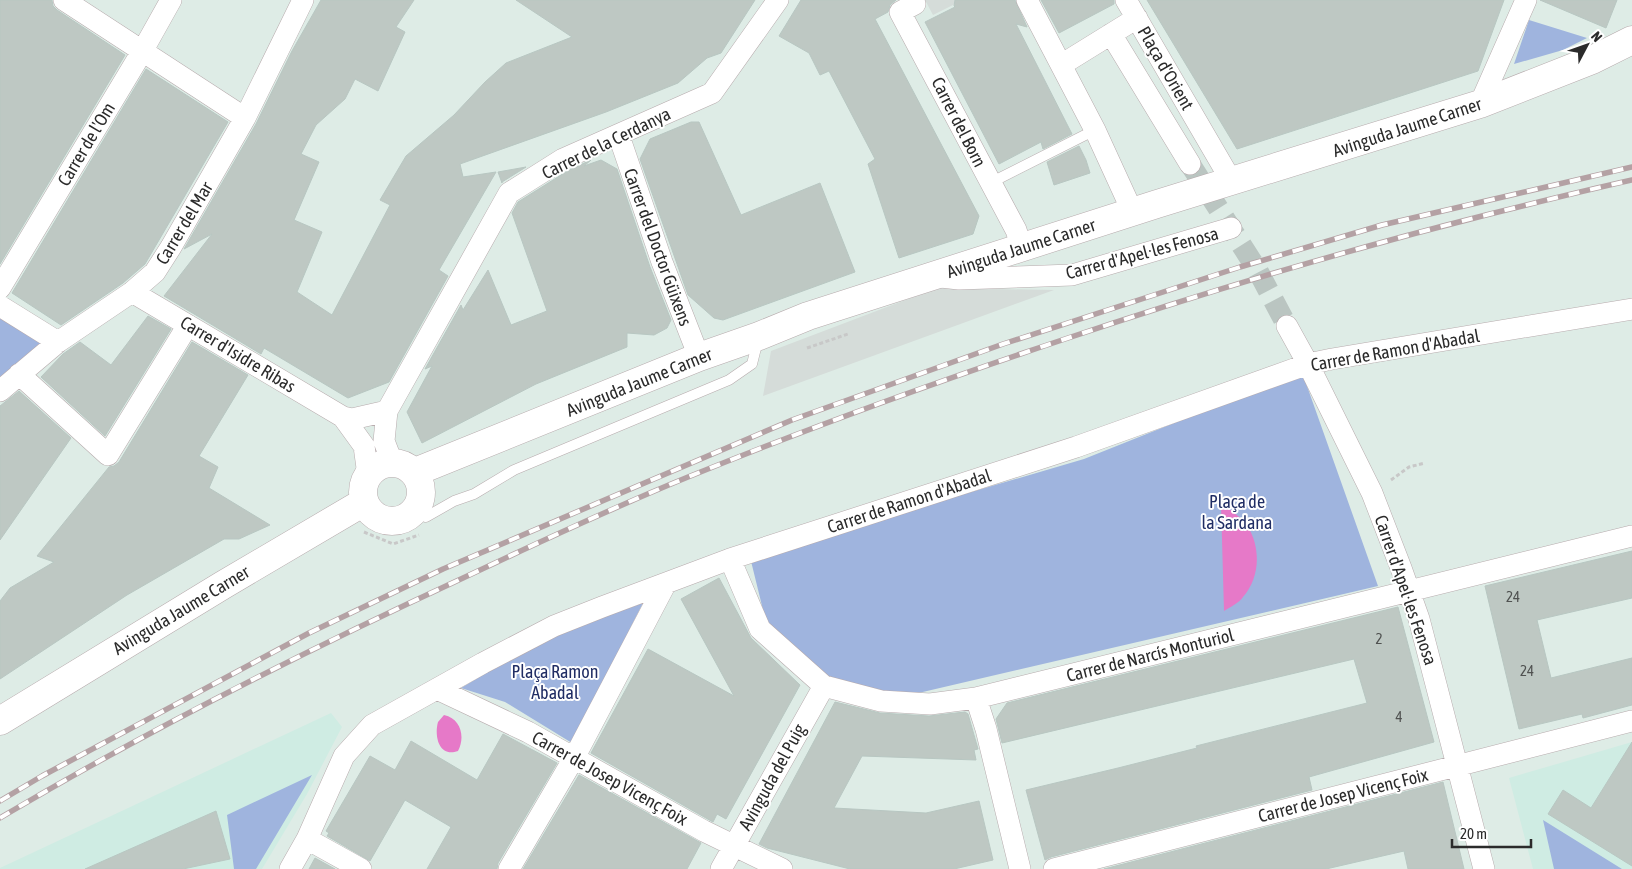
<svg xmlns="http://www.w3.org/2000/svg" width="1632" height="869" font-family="'Asap Condensed',sans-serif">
<rect width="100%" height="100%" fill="#deece6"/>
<path fill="#cfece3" d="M 331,713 L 342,727 L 307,794 L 262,869 L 0,869 L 0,868 Z
M 1632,742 L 1632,869 L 1533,869 L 1509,778 Z"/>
<path fill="#9fb4de" d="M 1529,20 L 1587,38 L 1563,50 L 1514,64 Z
M 0,306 L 50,337 L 0,379 Z
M 1302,372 L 1378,586 L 897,698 L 822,674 L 766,622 L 750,557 L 1084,459 Z
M 643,603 L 572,743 L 505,702 L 461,688 L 545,638 Z
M 312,775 L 256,869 L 234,869 L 227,815 Z
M 1543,820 L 1622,869 L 1554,869 Z"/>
<path fill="#d5dcd9" d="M 925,0 L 963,0 L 933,15 Z
M 937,288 L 1054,290 L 763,396 L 771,351 Z"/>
<path fill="#e679c8" d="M 1221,504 C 1231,510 1241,517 1248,527 C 1261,548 1260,578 1243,597 C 1239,603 1230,607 1224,611 Z
M 444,715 C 462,719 465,738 458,751 C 439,758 434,736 438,722 Z"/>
<path fill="#bec8c3" stroke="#b8c7c2" d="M 0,0 L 52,0 L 53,6 L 57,10 L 125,55 L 0,264 Z
M 321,0 L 414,0 L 396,27 L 405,32 L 378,91 L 355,79 L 345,99 L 316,125 L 301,154 L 319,162 L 294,220 L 322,232 L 297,292 L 332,315 L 390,205 L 380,200 L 406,156 L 454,115 L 485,82 L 506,63 L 572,37 L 516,0 L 755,0 L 721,53 L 707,58 L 678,83 L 606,112 L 460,164 L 463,177 L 496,172 L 439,270 L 448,276 L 389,382 L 348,398 L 264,348 L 261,354 L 164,296 L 212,234 L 184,249 L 256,124 L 292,51 Z
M 801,0 L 896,0 L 890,5 L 888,12 L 875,19 L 979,216 L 973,234 L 899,258 L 868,164 L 875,159 L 829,71 L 820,75 L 809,53 L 779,36 Z
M 955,0 L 1015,0 L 1027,27 L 1016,24 L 1072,134 L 1043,149 L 1041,142 L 999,164 L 925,22 L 955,7 L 954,6 Z
M 1041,0 L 1114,0 L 1114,4 L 1059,33 Z
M 1147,0 L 1504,0 L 1478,71 L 1237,149 Z
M 1540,0 L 1617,0 L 1606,28 Z
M 146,69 L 228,122 L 145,264 L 123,283 L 61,325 L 12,293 Z
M 691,122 L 699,122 L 741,215 L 820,183 L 855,272 L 723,320 L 714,318 L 688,295 L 640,159 L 650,139 Z
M 1079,146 L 1086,160 L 1090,173 L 1054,185 L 1047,162 Z
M 591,160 L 584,166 L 601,160 L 617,169 L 650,267 L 671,320 L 667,328 L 654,335 L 627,333 L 627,347 L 536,384 L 422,443 L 407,412 L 432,366 L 425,369 L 461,305 L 463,310 L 488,270 L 511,325 L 547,311 L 512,213 L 518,202 L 569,170 Z
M 526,167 L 502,182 L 502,183 L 498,172 Z
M 148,316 L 171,329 L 105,436 L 41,377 L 63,354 L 80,342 L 111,365 Z
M 192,342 L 248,375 L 199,456 L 218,467 L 209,488 L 270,525 L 239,539 L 224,539 L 127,595 L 0,679 L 0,601 L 10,588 L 54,562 L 37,556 L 109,467 L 114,466 L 119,462 Z
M 19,391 L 71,438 L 0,540 L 0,406 Z
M 1632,551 L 1632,598 L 1537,620 L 1551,678 L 1632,658 L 1632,705 L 1583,718 L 1582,714 L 1519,729 L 1485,586 Z
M 719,578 L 751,638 L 800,685 L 726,819 L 717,814 L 713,822 L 591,753 L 648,649 L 734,696 L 681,599 Z
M 1398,607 L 1434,742 L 1309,777 L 1312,790 L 1051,857 L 1045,860 L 1026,790 L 1118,768 L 1197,748 L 1196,746 L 1367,703 L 1354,659 L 1002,743 L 996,719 L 1007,703 Z
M 835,702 L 880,713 L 929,716 L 965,712 L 968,714 L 978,749 L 974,750 L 976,760 L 862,756 L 834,808 L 926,813 L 979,801 L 993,860 L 954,869 L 850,869 L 767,848 L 759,844 Z
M 503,734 L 557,763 L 498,863 L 497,869 L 427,869 L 451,827 L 405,800 L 370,861 L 327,836 L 329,833 L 326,831 L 370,756 L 395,770 L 411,741 L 477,780 Z
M 1632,742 L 1632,866 L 1548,814 L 1563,790 L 1591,808 Z
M 579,775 L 701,843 L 687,869 L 523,869 Z
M 1443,782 L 1464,869 L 1408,869 L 1404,851 L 1326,869 L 1104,869 Z
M 216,811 L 230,859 L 183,869 L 85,869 Z
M 315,858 L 335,869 L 309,869 Z"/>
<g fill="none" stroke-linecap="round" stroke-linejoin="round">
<path stroke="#bac5c1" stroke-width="21" stroke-dasharray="21 11" stroke-linecap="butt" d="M 1190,164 L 1258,271 L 1287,326"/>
<g stroke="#b7abad" stroke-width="11">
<path id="lane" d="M 990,183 L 1095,130
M 415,510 L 426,517 L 454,501 L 474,494 L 514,470 L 729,380 L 752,364 L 758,340"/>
</g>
<g stroke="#b7abad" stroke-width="22">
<path id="street" d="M 64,0 L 245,118
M 913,0 L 915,4 L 900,12 L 1016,230 L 1022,248
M 1027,0 L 1061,65
M 1126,0 L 1232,182
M 1111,34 L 1190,164
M 1480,104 L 1526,0
M 619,136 L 662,262 L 699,357
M 1133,213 L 1095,130 L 1061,65 L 1137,18
M 941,277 L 959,279 L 1072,275 L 1231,228
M 0,288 L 143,50 L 171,0
M 132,292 L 343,417 L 352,419 L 387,411
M 0,306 L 58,342
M 1287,326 L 1308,364 L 1372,493 L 1401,568 L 1419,619 L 1484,869
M 19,374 L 108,455 L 188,325
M 0,391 L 58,342 L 132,292 L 155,272 L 171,247 L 245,118 L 303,0
M 343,417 L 364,446 L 368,475
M 392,462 L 384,441 L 387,411 L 509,193 L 563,159 L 712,93 L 778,0
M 730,559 L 760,629 L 824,686 L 881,701 L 930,704 L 976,698 L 1632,536
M 437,689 L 528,732 L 704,831 L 782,869
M 976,698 L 986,729 L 1020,869
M 307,839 L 361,869
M 290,869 L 307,839 L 344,756 L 372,725 L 483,663 L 554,626 L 602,607 L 730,559 L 1076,447 L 1308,364 L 1332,359 L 1632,309
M 509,869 L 574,758 L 666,583
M 721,869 L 824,686
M 1054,869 L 1632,721"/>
</g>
<g stroke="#b7abad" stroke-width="29">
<path id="secondary" d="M363 492a29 29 0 1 1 58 0a29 29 0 1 1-58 0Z
M 415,472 L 699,357 L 759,336 L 808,316 L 1157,204 L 1480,104 L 1592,60 L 1632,40
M 0,721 L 223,585 L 364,502"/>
</g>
<path stroke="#c8c8c8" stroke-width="3" stroke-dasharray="4 2.5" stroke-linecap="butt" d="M 807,348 L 848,334
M 1391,480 L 1409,467 L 1425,463
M 364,532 L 393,544 L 419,535"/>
<use href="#lane" stroke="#fff" stroke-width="10"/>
<use href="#street" stroke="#fff" stroke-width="21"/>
<use href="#secondary" stroke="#fff" stroke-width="28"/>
<g stroke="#b4a1a4" stroke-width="5.5">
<path id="rail" d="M 0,801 L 42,776 L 309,633 L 443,569 L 792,420 L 1003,344 L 1240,267 L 1382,225 L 1632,167
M 0,818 C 150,729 305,651 463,578 C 537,543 612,508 688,477 C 811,427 936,382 1062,340 C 1202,293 1343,251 1486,215 C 1534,203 1583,191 1632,180"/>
</g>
<use href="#rail" stroke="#fff" stroke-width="4" stroke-dasharray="11" stroke-linecap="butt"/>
</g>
<g text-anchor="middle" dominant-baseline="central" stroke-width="4" stroke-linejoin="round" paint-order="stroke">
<g font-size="15" fill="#505251">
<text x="1513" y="596">24</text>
<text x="1379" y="638">2</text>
<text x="1527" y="670">24</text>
<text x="1399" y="716">4</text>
</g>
<g font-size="18" fill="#2b2b2b" stroke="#fff">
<text transform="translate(1166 68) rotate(60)">Plaça d'Orient</text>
<text transform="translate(959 122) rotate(63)">Carrer del Born</text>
<text transform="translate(1407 127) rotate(-18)">Avinguda Jaume Carner</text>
<text transform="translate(606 143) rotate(-26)">Carrer de la Cerdanya</text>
<text transform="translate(86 144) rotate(-59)">Carrer de l'Om</text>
<text transform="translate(184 223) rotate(-59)">Carrer del Mar</text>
<text transform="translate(658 247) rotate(70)">Carrer del Doctor Güixens</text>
<text transform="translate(1021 248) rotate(-18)">Avinguda Jaume Carner</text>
<text transform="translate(1142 253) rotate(-15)">Carrer d'Apel·les Fenosa</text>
<text transform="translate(1395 350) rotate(-10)">Carrer de Ramon d'Abadal</text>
<text transform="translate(238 354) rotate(31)">Carrer d'Isidre Ribas</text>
<text transform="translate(639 382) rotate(-22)">Avinguda Jaume Carner</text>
<text transform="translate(909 501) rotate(-18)">Carrer de Ramon d'Abadal</text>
<text transform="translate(1406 590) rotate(71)">Carrer d'Apel·les Fenosa</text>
<text transform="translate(181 610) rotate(-31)">Avinguda Jaume Carner</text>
<text transform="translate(1150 655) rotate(-14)">Carrer de Narcís Monturiol</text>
<text transform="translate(772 777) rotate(-61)">Avinguda del Puig</text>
<text transform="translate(610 778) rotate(29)">Carrer de Josep Vicenç Foix</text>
<text transform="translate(1343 795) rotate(-14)">Carrer de Josep Vicenç Foix</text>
</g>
<g font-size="18" fill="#202d64" stroke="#fff">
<text x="1237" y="501">Plaça de<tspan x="1237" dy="21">la Sardana</tspan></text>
<text x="555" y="671">Plaça Ramon<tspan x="555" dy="21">Abadal</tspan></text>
</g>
</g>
<g transform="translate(1587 45) rotate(49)" stroke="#ffffff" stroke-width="4" paint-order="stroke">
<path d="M0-4L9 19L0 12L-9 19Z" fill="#2b2b2b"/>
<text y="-8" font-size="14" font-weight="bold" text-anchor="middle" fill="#2b2b2b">N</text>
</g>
<path d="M1452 839v8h79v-8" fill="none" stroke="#2b2b2b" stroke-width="2.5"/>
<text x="1460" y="839" font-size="15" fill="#2b2b2b" stroke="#ffffff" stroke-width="4" paint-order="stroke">20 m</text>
</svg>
